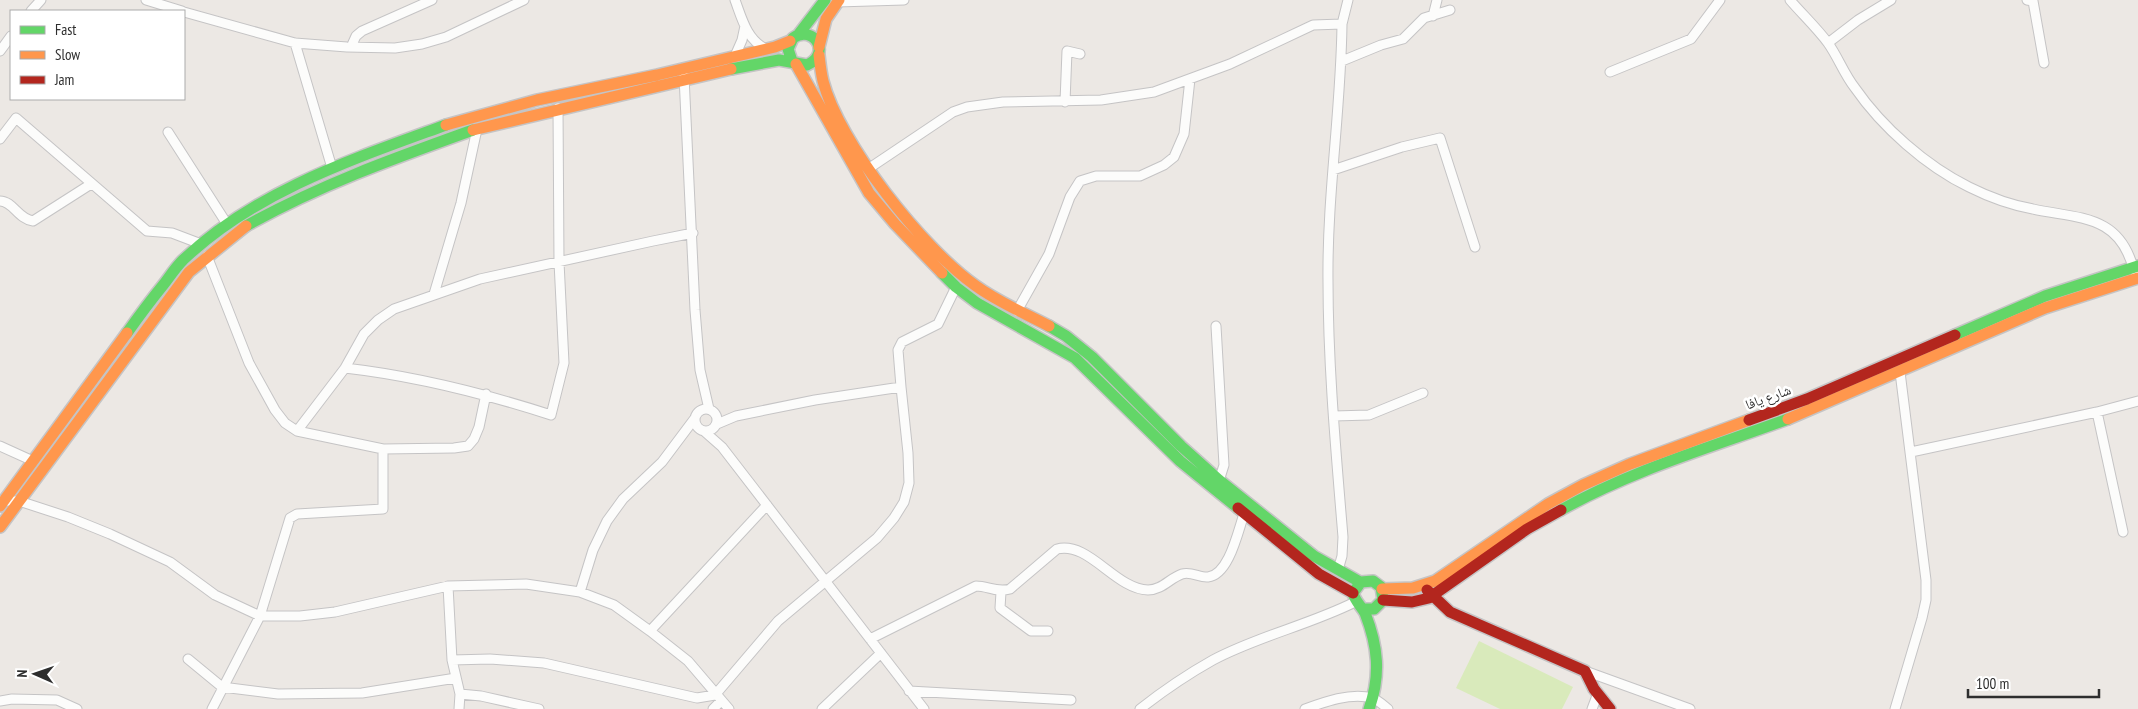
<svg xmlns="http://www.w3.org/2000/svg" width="2138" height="709" font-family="'PT Sans Narrow','Noto Naskh Arabic',sans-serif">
<rect width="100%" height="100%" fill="#ece8e4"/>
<path fill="#d9eabb" d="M 1479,641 L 1573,687 L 1562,709 L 1500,709 L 1456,688 Z"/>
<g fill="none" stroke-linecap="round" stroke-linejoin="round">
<g stroke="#c5c4c5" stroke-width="11">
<path id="street" d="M 146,0 L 182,11
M 735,0 C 742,19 747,40 766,49
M 1790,0 C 1802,14 1817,28 1828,43 C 1838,57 1844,74 1855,88 C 1882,127 1926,166 1969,187 C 1989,197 2010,205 2033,209 C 2079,219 2120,214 2134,271
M 2027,0 L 2033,1 L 2044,63
M 837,2 L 904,0
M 31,11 L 41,0
M 184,12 L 295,43 L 347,47 L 395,48 L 422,44 L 446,37 L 524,0
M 1433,16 L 1437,0
M 295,43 L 332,168
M 1828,43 L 1858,20 L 1891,0
M 351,47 L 356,36 L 362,31 L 432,0
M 0,51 L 11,36
M 735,56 L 742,40 L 745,26
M 1342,61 L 1381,45 L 1403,39 L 1424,18 L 1450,10
M 1610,72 L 1691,39 L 1720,0
M 684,76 L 695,310 L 700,370 L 709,409
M 1065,102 L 1067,51 L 1080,54
M 168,132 L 227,224
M 0,139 L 16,118 L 147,231 L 172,233 L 201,244
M 868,169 L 953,112 L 967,107 L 1003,102 L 1101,100 L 1154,92 L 1230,64 L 1313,25 L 1342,24 L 1348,0
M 1333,170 L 1402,147 L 1440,138 L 1475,247
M 0,201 C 13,201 18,219 33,221 L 91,184
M 207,256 L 249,363 L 275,410 L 285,423 L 297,431 L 383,449 L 454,448 L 468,446 L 474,439 L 479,427 L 486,394
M 434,294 L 461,203 L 477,129
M 1017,311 L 1049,254 L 1070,197 L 1080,181 L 1096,176 L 1140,176 L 1164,165 L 1174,157 L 1184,134 L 1190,79
M 1216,326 L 1224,465 L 1219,481
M 345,368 C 415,376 483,393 551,415 L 564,363 L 559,262 L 558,108
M695 420a11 11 0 1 1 22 0a11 11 0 1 1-22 0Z
M 2097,412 L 2123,532
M 1334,416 L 1369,415 L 1423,393
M 717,424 L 736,416 L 815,400 L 901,387 L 898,350 L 902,342 L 938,324 L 956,287
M 297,431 L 345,368 L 364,334 L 378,320 L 394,309 L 480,279 L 653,241 L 693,233
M 705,432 L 722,447 L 924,709
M 0,446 L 33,461
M 1911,452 L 2097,412 L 2138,401
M 0,501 L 19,501 L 68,517 L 110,534 L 170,562 L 215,595 L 260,616 L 300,616 L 335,612 L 448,586 L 526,584 L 580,592 L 614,605 L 650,631 L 688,661 L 729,709
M 1338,570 L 1342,556 L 1343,537 C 1336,452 1328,366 1328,281 C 1327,195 1341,110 1342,24
M 448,586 L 452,660 L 460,694 L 459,709
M 580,592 L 593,550 L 607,521 L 623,499 L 662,462 L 695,418
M 1001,592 L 1000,608 L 1031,631 L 1048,631
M 650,631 L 767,505
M 870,639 L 976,586 C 988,586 997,593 1010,589 L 1057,549 C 1089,541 1115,589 1148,590 C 1162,590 1170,578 1182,574 C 1191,571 1200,578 1208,577 C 1229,575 1238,531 1244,514
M 188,659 L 222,687 L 278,694 L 362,693 L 456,678
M 452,660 L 490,659 L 544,663 L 697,698 L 715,695 L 778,621 L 877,538 L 894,518 L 904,502 L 909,483 L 908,453 L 901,387
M 1585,671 L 1690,709
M 909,691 L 1071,700
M 460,694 L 481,696 L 539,709
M 0,701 L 12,699 L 57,700 L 77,709
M 212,709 L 260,616 L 290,518 L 297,514 L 383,509 L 383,449
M 713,709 L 721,701
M 822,709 L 881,653
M 1140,709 C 1163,691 1188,674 1213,660 C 1258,636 1309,625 1355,602
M 1305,709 C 1324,702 1351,692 1372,698 C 1378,700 1383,705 1388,709
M 1592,709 L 1598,693
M 1895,709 L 1922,618 L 1926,600 L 1926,580 L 1900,372"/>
</g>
<g stroke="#c5c4c5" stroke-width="14">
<path id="fast" d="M 798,35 L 825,0
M 731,69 L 779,60 L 807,65 C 832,54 814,24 793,38 L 788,49 L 792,61
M 246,226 C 319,185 395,158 473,130
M 942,273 L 956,287 L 977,303 L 1075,358 L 1180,461 L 1238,508
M 1049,326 L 1066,336 L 1092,357 L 1181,446 L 1219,480 L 1314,556 L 1360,582
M 127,333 C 139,316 151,300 164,284 C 170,276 176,267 183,260 C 256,191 353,159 446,125
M 1955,335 L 2045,296 L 2138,266
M 1561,510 C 1632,470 1712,447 1788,419
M 1363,609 L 1374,609 L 1383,600 L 1381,587 L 1373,581 L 1361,582 L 1353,593 C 1355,601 1361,606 1365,613 C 1378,646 1381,675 1369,709"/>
</g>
<g stroke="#c5c4c5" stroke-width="14">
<path id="slow" d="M 819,47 L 826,19 L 839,0
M 819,55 C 820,64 821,73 823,81 C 839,143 923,249 976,286 C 998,302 1024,313 1049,326
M 796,64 L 869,193 L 895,224 L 942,273
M 446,125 L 537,100 L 657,75 L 775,47 L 790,41
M 473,130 L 731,69
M 1788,419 L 2045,308 L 2138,278
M 0,506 L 127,333
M 0,527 L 189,272 L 246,226
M 1382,589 L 1413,588 L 1435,581 L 1548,504 L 1583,485 L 1630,464 L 1749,420"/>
</g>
<g stroke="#c5c4c5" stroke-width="14">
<path id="jam" d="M 1749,420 L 1807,399 L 1955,335
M 1238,508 L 1319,574 L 1353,593
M 1427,590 L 1450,612 L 1585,671 L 1594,689 L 1610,709
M 1383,600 L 1412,602 L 1429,598 L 1527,529 L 1561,510"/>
</g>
<use href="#street" stroke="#fcfcfb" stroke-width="9"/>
<use href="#fast" stroke="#63d668" stroke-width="11"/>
<use href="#slow" stroke="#ff974d" stroke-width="11"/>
<use href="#jam" stroke="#b3261e" stroke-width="11"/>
</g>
<g text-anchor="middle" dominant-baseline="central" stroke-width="5" stroke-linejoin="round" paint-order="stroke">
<g font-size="14" fill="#2e2e2e" stroke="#fff">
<text transform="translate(1768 397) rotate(-20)">شارع يافا</text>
</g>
</g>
<rect x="10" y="10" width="175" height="90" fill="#ffffff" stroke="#ababab"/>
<rect x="20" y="26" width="25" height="8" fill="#63d668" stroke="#ababab"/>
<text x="55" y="35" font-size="15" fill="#2e2e2e">Fast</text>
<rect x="20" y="51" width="25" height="8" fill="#ff974d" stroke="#ababab"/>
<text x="55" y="60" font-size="15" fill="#2e2e2e">Slow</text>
<rect x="20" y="76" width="25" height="8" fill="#b3261e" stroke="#ababab"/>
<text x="55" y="85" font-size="15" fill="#2e2e2e">Jam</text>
<g transform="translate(35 674) rotate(272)" stroke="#ffffff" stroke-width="4" paint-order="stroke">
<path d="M0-4L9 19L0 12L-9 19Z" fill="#2e2e2e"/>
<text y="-8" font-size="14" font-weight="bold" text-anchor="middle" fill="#2e2e2e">N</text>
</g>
<path d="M1968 689v8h131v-8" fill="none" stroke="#2e2e2e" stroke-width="2.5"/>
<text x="1976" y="689" font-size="15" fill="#2e2e2e" stroke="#ffffff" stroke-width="4" paint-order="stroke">100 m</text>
</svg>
